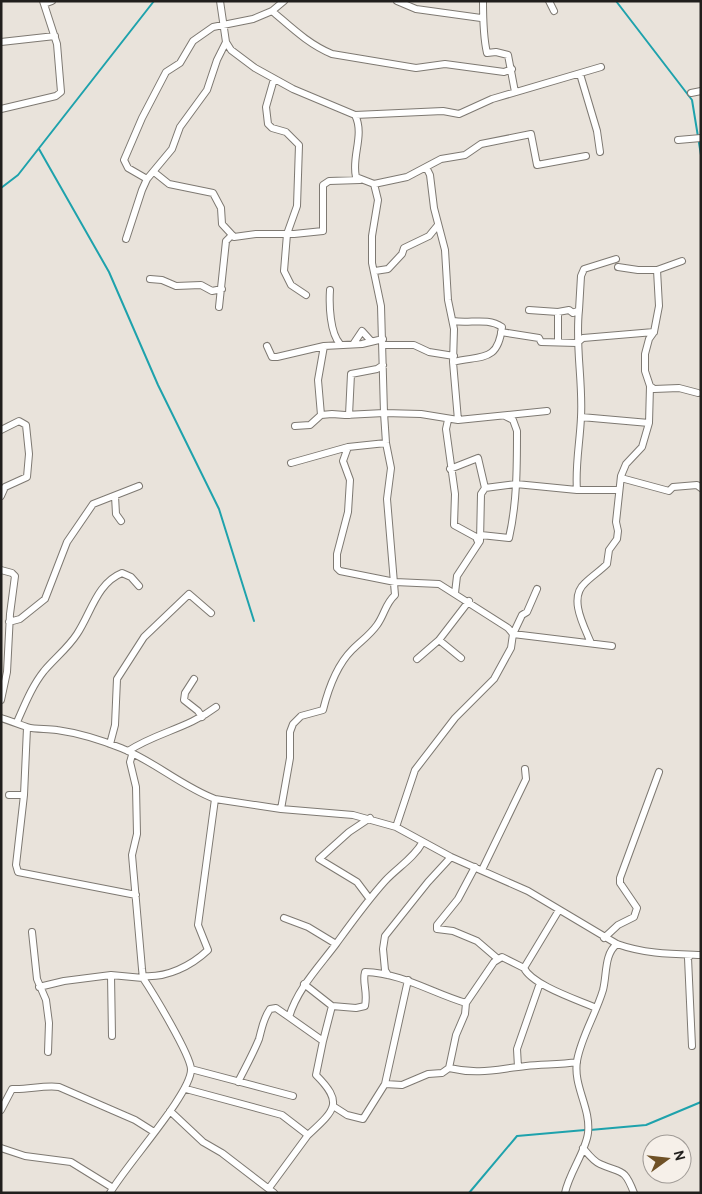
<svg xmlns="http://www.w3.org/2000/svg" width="702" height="1194" font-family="Overpass,sans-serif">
<rect width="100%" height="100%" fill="#e9e3db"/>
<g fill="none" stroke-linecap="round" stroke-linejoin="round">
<path stroke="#1ea2ac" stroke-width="2" d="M 616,1 L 692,100 L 701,155
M 39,149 L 109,272 L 158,385 L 219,509 L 254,621
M 1,188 L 18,175 L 154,1
M 590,1130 L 646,1125 L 701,1102
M 469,1193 L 517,1136 L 585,1130"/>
<g stroke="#7e7972" stroke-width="8">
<path id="minor" d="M 220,1 L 226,42 L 231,50 L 255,68 L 293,89 L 355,115 C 365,135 351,157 356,177 L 374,184 L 378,200 L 372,236 L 372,263 L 381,306 L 384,413 L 386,443 L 391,468 L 387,499 L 395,595 C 385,604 385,614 377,625 C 370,635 361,641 352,650 C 337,665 328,690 323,710 L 301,716 L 293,724 L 290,732 L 290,758 L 281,809
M 397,1 L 416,9 L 481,18
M 483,1 C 483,18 483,36 487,53 L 496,52 L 508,55 L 515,92
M 549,1 L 554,11
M 44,4 L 52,1
M 272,11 C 291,27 308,44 332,54 L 416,68 L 445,64 L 504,72 L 512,69
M 1,42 L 55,36
M 580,74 L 597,131 L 600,152
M 274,79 L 266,107 L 268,124 L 272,128 L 286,132 L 299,145 L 297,206 L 287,234 L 284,271 L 291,285 L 306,295
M 691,93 L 701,91
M 1,109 L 56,96 L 61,92 L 57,44 L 43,1
M 355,115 L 443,111 L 459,114 L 492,99 L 601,67
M 678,140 L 701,138
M 427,169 L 430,175 L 434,208 L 445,250 L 448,300 L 454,329 L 453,362
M 154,172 L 169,184 L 213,193 L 221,208 L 222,224 L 234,237 L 256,234 L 294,234 L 323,231 L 323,185 L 329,181 L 360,180
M 147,179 L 128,168 L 124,160 L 142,118 L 166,72 L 180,63 L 193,41 L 213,27 L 253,19 L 272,11 L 284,1
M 374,184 L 407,177 L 441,159 L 465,155 L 481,144 L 531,134 L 537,165 L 586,156
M 126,239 L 142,190 L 147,179 L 172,149 L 180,127 L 207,90 L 217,60 L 226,42
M 618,267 L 638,270 L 657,270 L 682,261
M 657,270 L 659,306 L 654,332 L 649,339 L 645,354 L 645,371 L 650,386 L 654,389 L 679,388 L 698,393
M 375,271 L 388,269 L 402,254 L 404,248 L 429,236 L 438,225
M 150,279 L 162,280 L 176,286 L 201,285 L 212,291 L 222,289
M 330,290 C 329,305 330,333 340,344
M 219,307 L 226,241 L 231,236
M 529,310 L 558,312
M 453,321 C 470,324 487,317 502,327 C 498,363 481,355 453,362 L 458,420
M 501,332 L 539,338 L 541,342 L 577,343 L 583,338 L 654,332
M 558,342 L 558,312 L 569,310 L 573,313 L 579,310 L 581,276 L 584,269 L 616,259
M 354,343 L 362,331 L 371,341
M 384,345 L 414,345 L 429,352 L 454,356
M 267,346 L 272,357 L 277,357 L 324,346 L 362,344 L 383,339
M 321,415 L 318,380 L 324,346
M 349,415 L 351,374 L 377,369 L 383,365
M 581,417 L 649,423
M 448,420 L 446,429 L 455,494 L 454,525 L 476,537 L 478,542
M 295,426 L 310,425 L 321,415 L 332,414 L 345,415 L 384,413 L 421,414 L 458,420 L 547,411
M 1,430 L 19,421 L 26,425 L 29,454 L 27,477 L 5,487 L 1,496
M 348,447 L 343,461 L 350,480 L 348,512 L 337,554 L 337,568 L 340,571 L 395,582 L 439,584 L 508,628 L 513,634 L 612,646
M 291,463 L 348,447 L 386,443
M 450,469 L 478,458 L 485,488 L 481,494 L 480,541 L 457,576 L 455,593
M 621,478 L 669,491 L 673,487 L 697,485 L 701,488
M 485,488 L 516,484 L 577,490 L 619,490
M 577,490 C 575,466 580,442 581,417 C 583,381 575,346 579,310
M 115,496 L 116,514 L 121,521
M 481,535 L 509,538 C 517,503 517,467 517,431 L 513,420 L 505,416
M 1,570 L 12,573 L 15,576 L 10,614 L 7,672 L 1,700
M 9,622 L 20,619 L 45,599 L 67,542 L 93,504 L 139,486
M 591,643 C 584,626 568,598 585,583 C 592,576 600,571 607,564 L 609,550 L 617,539 L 618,531 L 616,522 L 621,476 L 626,464 L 642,447 L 649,423 L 650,386
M 461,658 L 439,640 L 469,601
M 417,659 L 439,640
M 194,679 L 185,693 L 184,700 L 198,711 L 202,717
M 1,718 C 11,721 18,724 27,727 C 36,730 48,728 57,730 C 78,733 101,740 121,748 C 154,761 181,786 215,799 L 281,809 L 353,815 L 396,827 L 451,857 L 528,891 L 617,944 C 645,954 672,954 701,955
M 17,722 C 25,704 32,686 44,671 C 55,658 68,648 77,634 C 91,613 97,583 122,573 L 131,577 L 139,586
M 27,728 L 24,795 L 16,865 L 18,872 L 136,895
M 110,744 L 115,725 L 117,679 L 144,637 L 189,594 L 211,613
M 128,751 C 157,732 187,729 216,707
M 9,795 L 24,795
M 396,827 L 415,770 L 455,718 L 494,679 L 511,648 L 513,634 L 522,615 L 527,612 L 537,589
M 475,867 L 458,899 L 437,925 L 437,929 L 453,931 L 477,941 L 498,959
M 482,870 L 526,779 L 525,769
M 369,898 L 357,882 L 319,859 L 349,832 L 370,818
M 284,918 L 308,927 L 336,944
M 32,932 L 37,979 L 46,1000 L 49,1023 L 48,1052
M 604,938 L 618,925 L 634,917 L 637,908 L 620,883 L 620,878 L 659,772
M 691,955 L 688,958 L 692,1046
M 524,968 C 532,985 578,1000 596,1008
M 388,975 L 385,970 L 383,949 L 385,936 L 428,882 L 451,857
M 143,976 C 167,978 191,966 208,950 L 198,925 L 215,799
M 408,980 L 385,1084 L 402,1085 L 428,1074 L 442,1073 L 449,1068 L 456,1035 L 465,1014 L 466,1003 L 494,962 L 502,957 L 524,968 L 559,910
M 304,984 L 332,1006
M 39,987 L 64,981 L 111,975
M 112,1036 L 111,975 L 143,978
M 323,1041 L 332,1006 L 356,1008 L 365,1006 C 368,991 362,983 365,972 C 402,973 432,993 466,1003
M 518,1067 L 517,1049 L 540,983
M 449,1068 C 479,1075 497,1069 526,1066 C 543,1064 560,1065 577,1062
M 191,1069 L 293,1096
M 238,1082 C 245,1068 253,1054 259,1039 C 262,1028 263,1019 270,1009 L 276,1008 L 289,1017 C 298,988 318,968 336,944 C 352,922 367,901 385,881 C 397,868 414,858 422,843
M 186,1089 L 282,1115 L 308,1135 C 335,1110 344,1103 316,1075 L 323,1041 L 289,1017
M 333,1106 L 347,1115 L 363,1119 L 385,1084
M 1,1110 L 12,1089 C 28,1090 43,1085 59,1087 L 135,1120 L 154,1132
M 170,1111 L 203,1142 L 222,1153 L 274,1193
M 1,1148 L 25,1156 L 71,1162 L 113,1188
M 583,1148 C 588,1154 593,1161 600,1164 C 622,1174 624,1167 634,1193
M 269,1188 L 308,1135
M 110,1193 C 125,1166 192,1093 191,1069 C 190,1054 153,993 143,978 L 142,969 L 132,855 L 137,834 L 136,787 L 130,762 L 132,755
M 565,1193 C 569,1173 586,1151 588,1133 C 591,1108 573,1086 577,1061 C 581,1037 596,1014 603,990 C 607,975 604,954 617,944"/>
</g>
<use href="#minor" stroke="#fff" stroke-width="6"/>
</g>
<rect width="702" height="1194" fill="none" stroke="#211f1d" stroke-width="5"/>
<g transform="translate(667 1159) rotate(75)"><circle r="24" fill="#f6f0e9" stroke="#a19c97"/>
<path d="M0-4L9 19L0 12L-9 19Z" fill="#6f5126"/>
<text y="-8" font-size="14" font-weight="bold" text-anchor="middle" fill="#211f1d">N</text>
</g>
</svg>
